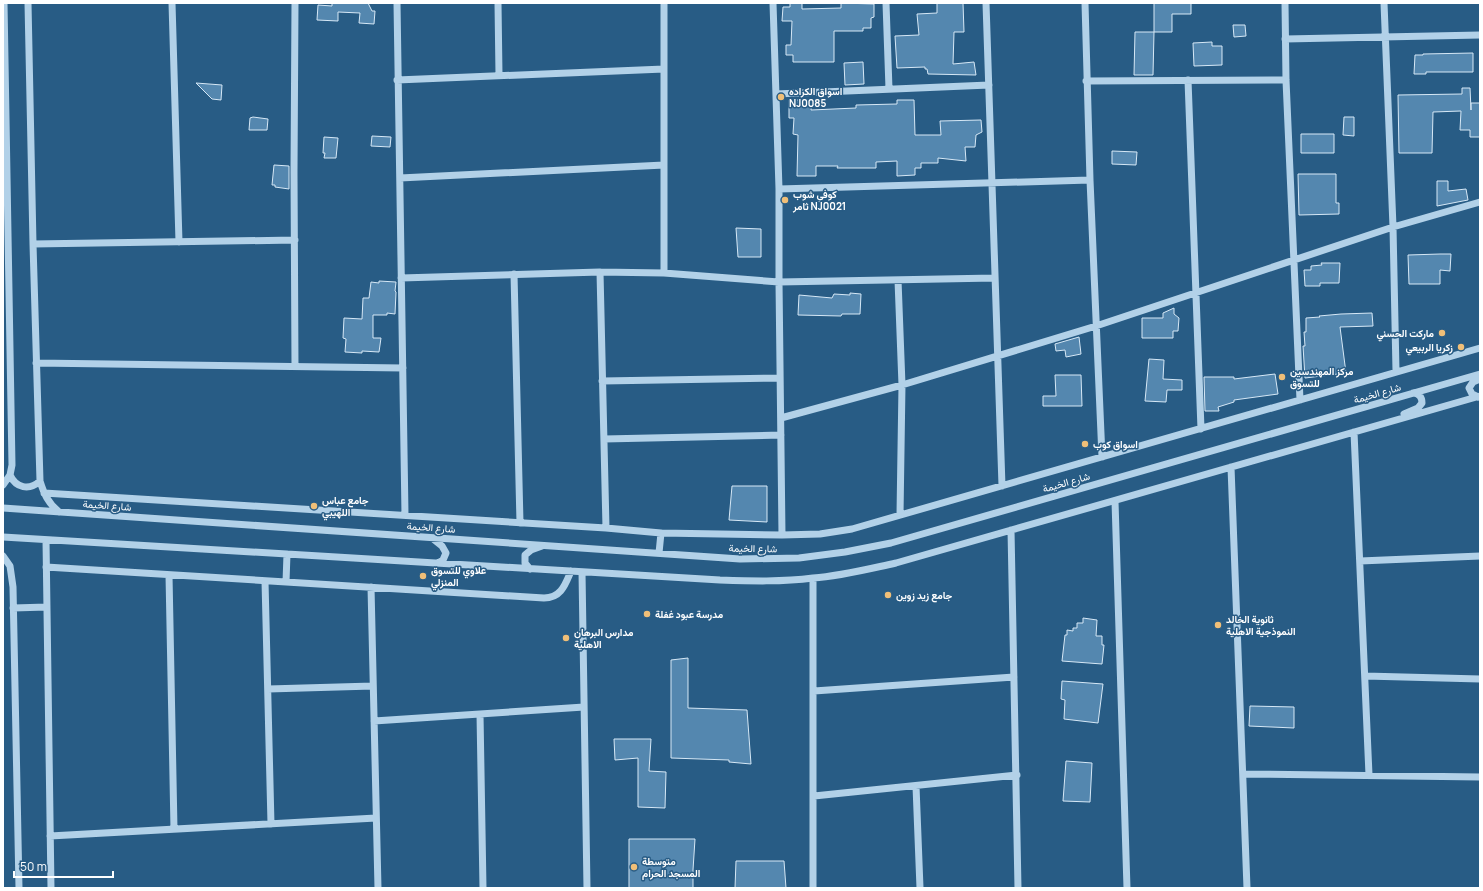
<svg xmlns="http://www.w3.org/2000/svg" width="1483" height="891" font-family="Manrope,Vazirmatn,sans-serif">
<rect width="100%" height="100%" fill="#285c85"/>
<path fill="#5487af" stroke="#d6e8f6" d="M 332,3 L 368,3 L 372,11 L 375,11 L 374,24 L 359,23 L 360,13 L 338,12 L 338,21 L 317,20 L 318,5 L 332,6 Z
M 790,3 L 802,3 L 802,9 L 841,8 L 841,3 L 874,4 L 874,17 L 871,18 L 871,28 L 863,28 L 863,31 L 834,31 L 834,62 L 793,62 L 793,55 L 786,55 L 786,45 L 791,45 L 792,21 L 782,21 L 783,7 L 790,7 Z
M 937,3 L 963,3 L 964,32 L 954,32 L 953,64 L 974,62 L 976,75 L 928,74 L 927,69 L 925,69 L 925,67 L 897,68 L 895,36 L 919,35 L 917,14 L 937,13 Z
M 1154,3 L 1191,3 L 1191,14 L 1172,14 L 1172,32 L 1154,32 Z
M 1233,25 L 1245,25 L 1246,36 L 1234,37 Z
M 1135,32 L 1154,32 L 1153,75 L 1134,75 Z
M 1212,42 L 1212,46 L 1222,46 L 1222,65 L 1194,66 L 1193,43 Z
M 1473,53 L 1473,72 L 1426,72 L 1426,74 L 1414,74 L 1415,55 L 1423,55 L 1423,54 Z
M 863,62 L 864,84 L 845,85 L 844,63 Z
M 196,83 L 222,85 L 221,100 L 212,99 Z
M 1462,88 L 1470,88 L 1471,110 L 1471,103 L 1480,103 L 1480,137 L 1470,137 L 1470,130 L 1460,130 L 1461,111 L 1433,112 L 1432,153 L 1399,153 L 1398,95 L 1462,94 Z
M 789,100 L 812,100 L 811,110 L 856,108 L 856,105 L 897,104 L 897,100 L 914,100 L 915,135 L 941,135 L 940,121 L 981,120 L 982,132 L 976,135 L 975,147 L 965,147 L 966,161 L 938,158 L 938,163 L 921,163 L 921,168 L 915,168 L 915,175 L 897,176 L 897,161 L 876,162 L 876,168 L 837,168 L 838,166 L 816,166 L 816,176 L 797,176 L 798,135 L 793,134 L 794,118 L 789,118 Z
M 253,117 L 268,119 L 267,130 L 249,130 L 250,118 Z
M 1344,117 L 1354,117 L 1354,136 L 1343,135 Z
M 1301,134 L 1334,134 L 1334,153 L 1301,153 Z
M 372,136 L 391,137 L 390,147 L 371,146 Z
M 324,137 L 338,138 L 336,158 L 324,158 L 325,153 L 323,153 Z
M 1112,151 L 1137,152 L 1136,165 L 1112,164 Z
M 274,165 L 289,166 L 289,189 L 275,187 L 275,185 L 272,185 Z
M 1298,174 L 1336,174 L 1336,203 L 1339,203 L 1339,214 L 1299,215 Z
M 1437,181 L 1448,181 L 1448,191 L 1466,189 L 1468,200 L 1437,206 Z
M 736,228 L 761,229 L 761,257 L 738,257 Z
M 1440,254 L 1451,254 L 1450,271 L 1440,270 L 1440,284 L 1409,284 L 1408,255 Z
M 1321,263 L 1340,263 L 1339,283 L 1320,283 L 1320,286 L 1305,286 L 1304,270 L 1311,270 L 1311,266 L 1322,265 Z
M 379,281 L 396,282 L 395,291 L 396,292 L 395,314 L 387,313 L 387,315 L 373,315 L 373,338 L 381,338 L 379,352 L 362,351 L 362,353 L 345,352 L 346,339 L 343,338 L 344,318 L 362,319 L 363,298 L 369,298 L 371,282 L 379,283 Z
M 850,293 L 861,294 L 860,314 L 842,314 L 841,316 L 798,315 L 799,295 L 832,298 L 834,294 L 850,295 Z
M 1174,308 L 1174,314 L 1179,318 L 1178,331 L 1173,331 L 1173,338 L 1142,338 L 1142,318 L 1163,318 L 1163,313 Z
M 1372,313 L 1373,326 L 1340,327 L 1346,373 L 1305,378 L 1303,346 L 1305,346 L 1304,332 L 1306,332 L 1306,318 L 1320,317 L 1319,316 L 1341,314 Z
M 1079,337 L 1081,354 L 1066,357 L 1065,350 L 1056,351 L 1055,344 Z
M 1149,359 L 1164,360 L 1163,379 L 1182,380 L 1182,390 L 1167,390 L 1166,402 L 1145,401 Z
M 1275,374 L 1278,394 L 1234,400 L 1234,402 L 1218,407 L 1219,411 L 1205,411 L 1204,377 L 1234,377 L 1234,379 Z
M 1055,375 L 1081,375 L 1082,406 L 1043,406 L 1043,396 L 1056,396 Z
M 732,486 L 767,486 L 767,522 L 729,520 Z
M 1083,618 L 1097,620 L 1096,636 L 1102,636 L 1102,645 L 1104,645 L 1102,664 L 1062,661 L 1065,635 L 1067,635 L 1067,630 L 1073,631 L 1073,628 L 1077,628 L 1077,623 L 1083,623 Z
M 688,658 L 688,708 L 747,710 L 751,764 L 729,762 L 729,760 L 671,758 L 671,660 Z
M 1062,681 L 1103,684 L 1098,723 L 1064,719 L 1065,700 L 1061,699 Z
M 1250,706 L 1294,707 L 1294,728 L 1249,726 Z
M 614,739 L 651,739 L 649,771 L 666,772 L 665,808 L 638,807 L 638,758 L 615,760 Z
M 1066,761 L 1092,763 L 1090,802 L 1063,801 Z
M 629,839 L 695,839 L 693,870 L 693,888 L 629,888 Z
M 736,861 L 784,861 L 786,888 L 735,888 Z"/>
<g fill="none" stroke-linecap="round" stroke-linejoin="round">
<path stroke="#b2d1e8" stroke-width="7" d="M 28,3 L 33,244 L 40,481 C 44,494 48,503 59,512
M 172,3 L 179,242
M 295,3 L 294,172 L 295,366
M 397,3 L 405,515
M 498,3 L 499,75
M 773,3 L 779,189 L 779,282 L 782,535
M 886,3 L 889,89
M 986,3 L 1002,486
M 1085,3 L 1090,180 L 1102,457
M 1285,3 L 1286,80 L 1300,400
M 1384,3 L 1393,227 L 1396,371
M 1285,39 L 1480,35
M 397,80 L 664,69
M 1188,80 L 1201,429
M 1086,81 L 1286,80
M 776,94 L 989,85
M 400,178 L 664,165
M 779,189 L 1090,180
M 33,244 L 295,240
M 600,272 L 606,528
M 664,273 L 664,3
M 514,274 L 520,523
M 401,278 L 600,272 L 664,273 L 779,282 L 995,278
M 898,280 L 902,385 L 900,515
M 36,363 L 403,368
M 602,381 L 780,378
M 1478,397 L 1472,394 L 1469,388 L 1473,382 L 1480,379
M 1404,414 L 1418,408 L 1422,403 C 1422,397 1419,393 1413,393
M 781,418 L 902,385 L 1096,326 L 1393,227 L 1480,202
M 1354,432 L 1369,775
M 604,439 L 781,435
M 1231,467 L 1247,888
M 10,475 C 16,488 29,491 40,481
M 3,485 L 10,475 L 12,465 L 4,3
M 44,493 L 606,528 L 661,533 L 782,535 L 820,534 L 852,529 L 1480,348
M 1115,501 L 1127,888
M 3,508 L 740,559 L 799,558 L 845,552 L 891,543 L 1480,374
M 1011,530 L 1018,888
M 3,537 L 720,580 C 751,581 782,582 813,578 C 841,576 868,569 896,563 L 1480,396
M 432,538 L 442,546 L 446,553 L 443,560 L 438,563
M 46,540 L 51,888
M 659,553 L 661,533
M 3,556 L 10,566 L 13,587 L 19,888
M 1360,561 L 1480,556
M 46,567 L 544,598 C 561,598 565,585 571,571
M 530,569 L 525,563 L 525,555 L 531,550 L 542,546
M 582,572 L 587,888
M 169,575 L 174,829
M 265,581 L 271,824
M 286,582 L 287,554
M 371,587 L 378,888
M 13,608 L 47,607
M 1365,676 L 1480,679
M 268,689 L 373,686
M 814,691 L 1014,677
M 480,714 L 483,888
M 374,721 L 584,707
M 1243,774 L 1480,777
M 916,786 L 920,888
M 814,796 L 1017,775
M 50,836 L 376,818
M 813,888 L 813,578"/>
</g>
<g fill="#f0bf78" stroke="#285c85" stroke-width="1.5">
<circle cx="781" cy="97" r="4"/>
<circle cx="785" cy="200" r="4"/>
<circle cx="1442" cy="333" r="4"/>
<circle cx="1461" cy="347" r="4"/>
<circle cx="1282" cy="377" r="4"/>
<circle cx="1085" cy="444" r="4"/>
<circle cx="314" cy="506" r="4"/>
<circle cx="423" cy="576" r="4"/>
<circle cx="888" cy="595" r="4"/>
<circle cx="647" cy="614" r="4"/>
<circle cx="1218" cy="625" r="4"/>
<circle cx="566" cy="638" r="4"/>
<circle cx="634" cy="867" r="4"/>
</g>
<g text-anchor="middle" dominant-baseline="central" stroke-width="3" stroke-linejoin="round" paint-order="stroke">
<g font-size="10" font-weight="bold" fill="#fff" stroke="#285c85" text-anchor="start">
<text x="789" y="91">اسواق الكراده<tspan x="789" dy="12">NJ0085</tspan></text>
<text x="793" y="194">كوفي شوب<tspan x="793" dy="12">ثامر NJ0021</tspan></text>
<text x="1434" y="333" text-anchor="end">ماركت الحسني</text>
<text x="1453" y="347" text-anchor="end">زكريا الربيعي</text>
<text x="1290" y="371">مركز المهندسين<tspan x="1290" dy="12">للتسوق</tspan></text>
<text x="1093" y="444">اسواق كوب</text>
<text x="322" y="500">جامع عباس<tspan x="322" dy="12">اللهيبي</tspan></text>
<text x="431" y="570">علاوي للتسوق<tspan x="431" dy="12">المنزلي</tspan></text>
<text x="896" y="595">جامع زيد زوين</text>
<text x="655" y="614">مدرسة عبود غفلة</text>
<text x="1226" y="619">ثانوية الخالد<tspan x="1226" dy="12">النموذجية الاهلية</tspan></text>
<text x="574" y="632">مدارس البرهان<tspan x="574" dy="12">الاهلية</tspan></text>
<text x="642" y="861">متوسطة<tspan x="642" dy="12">المسجد الحرام</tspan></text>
</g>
<g font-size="10" fill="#fff" stroke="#285c85">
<text transform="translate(1377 393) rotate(-16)">شارع الخيمة</text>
<text transform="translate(1066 482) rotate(-16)">شارع الخيمة</text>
<text transform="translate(107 505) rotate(4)">شارع الخيمة</text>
<text transform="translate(431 527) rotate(4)">شارع الخيمة</text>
<text transform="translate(753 548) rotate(1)">شارع الخيمة</text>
</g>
</g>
<rect width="1483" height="891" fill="none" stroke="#ffffff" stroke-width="8"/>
<path d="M14 871v6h99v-6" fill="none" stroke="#ffffff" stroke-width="2"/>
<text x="20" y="871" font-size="12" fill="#ffffff" stroke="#285c85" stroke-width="3" paint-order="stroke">50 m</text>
</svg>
